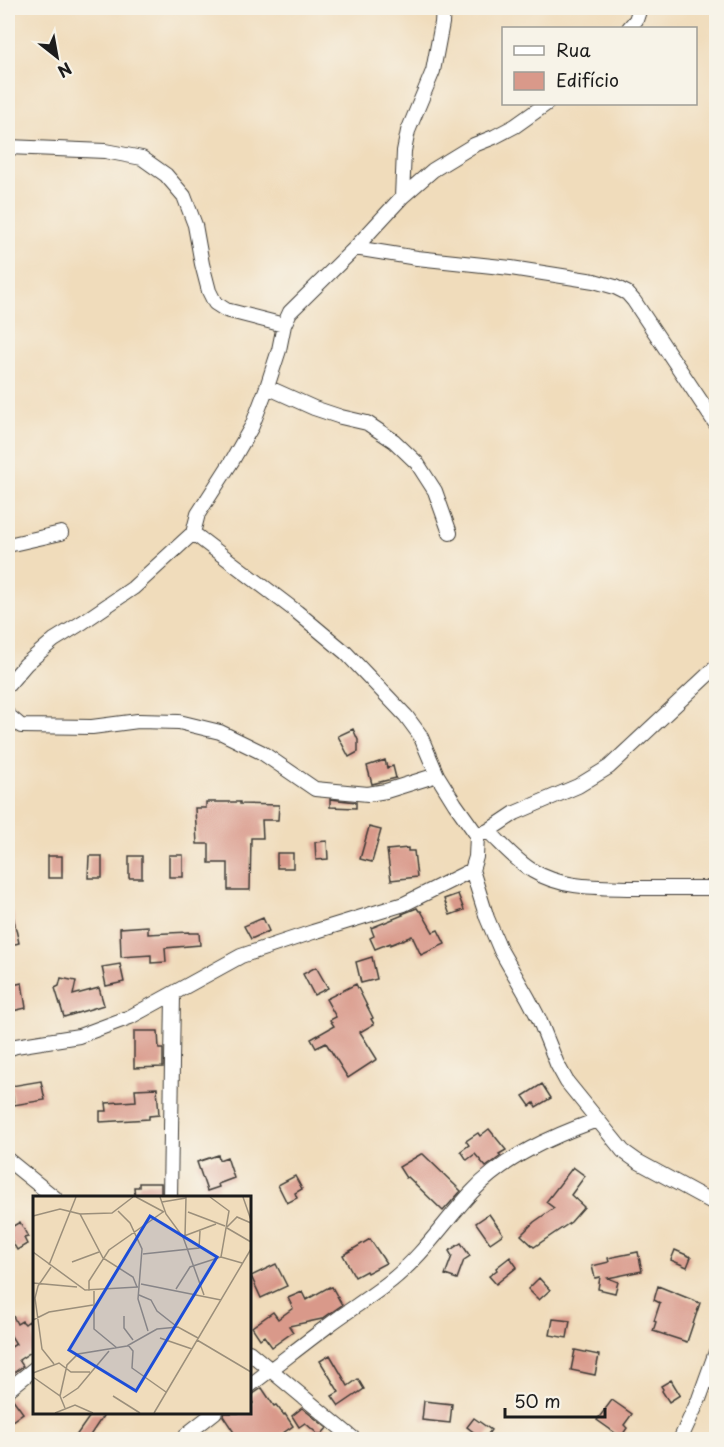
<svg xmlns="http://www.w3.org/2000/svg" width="724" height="1447" font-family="'Playpen Sans',sans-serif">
<rect width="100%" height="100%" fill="#f7f3e8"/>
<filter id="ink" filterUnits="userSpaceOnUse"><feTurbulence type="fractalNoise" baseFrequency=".0167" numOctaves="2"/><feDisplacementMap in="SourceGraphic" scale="12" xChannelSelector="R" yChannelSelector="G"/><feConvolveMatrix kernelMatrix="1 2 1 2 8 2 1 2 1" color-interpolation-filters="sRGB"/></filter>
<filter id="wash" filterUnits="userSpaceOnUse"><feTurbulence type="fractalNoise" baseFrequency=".008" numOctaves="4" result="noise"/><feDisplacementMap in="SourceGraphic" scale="24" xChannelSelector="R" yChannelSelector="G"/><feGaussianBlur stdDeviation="1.35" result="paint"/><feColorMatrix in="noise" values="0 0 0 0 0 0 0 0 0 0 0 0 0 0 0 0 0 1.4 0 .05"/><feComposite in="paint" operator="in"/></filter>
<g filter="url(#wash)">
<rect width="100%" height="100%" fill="#f0dcbb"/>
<g id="blocks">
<path fill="#d9998a" d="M 353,729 L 358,740 L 358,752 L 349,757 L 338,736 Z
M 385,760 L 387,768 L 393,766 L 396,778 L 372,784 L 367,766 Z
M 330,799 L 356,802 L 356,808 L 330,807 Z
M 206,802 L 240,802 L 240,804 L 279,805 L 278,820 L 262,820 L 263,838 L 251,838 L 250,890 L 228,890 L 228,863 L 209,863 L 209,844 L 197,844 L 195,808 L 206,808 Z
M 369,827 L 381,830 L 372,862 L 360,859 Z
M 327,841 L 328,859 L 316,860 L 315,842 Z
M 408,848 L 408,851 L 414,851 L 417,877 L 391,880 L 387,850 Z
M 277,853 L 293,853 L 293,868 L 277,868 Z
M 169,855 L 183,855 L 183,877 L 169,877 Z
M 48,856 L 62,856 L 62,878 L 48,878 Z
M 89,856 L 102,856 L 102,878 L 88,878 Z
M 129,856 L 142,856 L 142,878 L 129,878 Z
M 458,894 L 464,910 L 450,915 L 444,899 Z
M 417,908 L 419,911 L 421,911 L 433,932 L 438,930 L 445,944 L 421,955 L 412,936 L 390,945 L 390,943 L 375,949 L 370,938 L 374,936 L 371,928 L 403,915 L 402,914 Z
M 12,911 L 19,943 L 8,946 L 8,912 Z
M 263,918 L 269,931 L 251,939 L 244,926 Z
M 148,926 L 148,934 L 189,932 L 189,933 L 199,933 L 200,945 L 165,948 L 166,962 L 151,963 L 151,955 L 121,957 L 120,928 Z
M 372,957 L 377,979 L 361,983 L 356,962 Z
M 120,964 L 124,982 L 106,986 L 102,967 Z
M 316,967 L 328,988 L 314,995 L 303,974 Z
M 61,978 L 76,981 L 73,995 L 99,988 L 104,1005 L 64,1017 L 55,988 L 59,986 Z
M 22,983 L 26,1008 L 8,1012 L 8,986 Z
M 356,984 L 373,1018 L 371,1019 L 374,1024 L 360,1032 L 377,1059 L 348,1078 L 326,1043 L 316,1048 L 311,1039 L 334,1026 L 330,1020 L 336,1017 L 326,999 Z
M 134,1031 L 158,1031 L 159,1049 L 163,1049 L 163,1067 L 134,1068 Z
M 41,1081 L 45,1100 L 14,1105 L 11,1086 Z
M 542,1084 L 551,1098 L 536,1107 L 534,1103 L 530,1106 L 523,1096 Z
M 157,1088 L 159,1115 L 149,1116 L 149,1119 L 100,1122 L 100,1111 L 107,1111 L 106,1103 L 136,1101 L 135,1089 Z
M 489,1129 L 506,1150 L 499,1154 L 501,1156 L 486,1167 L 475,1154 L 467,1160 L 461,1151 L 469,1145 L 466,1141 L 478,1133 L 480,1136 Z
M 421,1154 L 423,1154 L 461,1191 L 443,1211 L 408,1177 L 406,1178 L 399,1167 Z
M 218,1155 L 219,1160 L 227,1157 L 234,1178 L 218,1184 L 219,1187 L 207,1191 L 197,1162 Z
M 573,1167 L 585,1176 L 571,1195 L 584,1207 L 571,1222 L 534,1247 L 521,1235 L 534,1222 L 554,1208 L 546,1202 Z
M 295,1176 L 302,1189 L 295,1193 L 297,1198 L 287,1203 L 278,1185 Z
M 139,1183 L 161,1183 L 161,1198 L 135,1198 L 134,1187 L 139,1187 Z
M 489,1214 L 503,1234 L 490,1243 L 476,1223 Z
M 20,1222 L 28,1237 L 24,1238 L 27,1244 L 17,1250 L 8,1234 L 8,1229 Z
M 370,1239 L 386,1263 L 367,1273 L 366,1271 L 355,1277 L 343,1255 Z
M 461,1243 L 470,1256 L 464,1260 L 457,1279 L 445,1275 L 452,1256 L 449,1251 Z
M 675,1250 L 691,1257 L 687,1267 L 671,1260 Z
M 638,1252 L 642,1271 L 608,1278 L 618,1282 L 615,1293 L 598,1289 L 600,1277 L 595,1278 L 592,1266 L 609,1262 L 608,1258 Z
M 510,1257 L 517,1267 L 496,1284 L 489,1276 L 497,1270 L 496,1268 Z
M 276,1264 L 287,1286 L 261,1298 L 251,1276 Z
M 539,1278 L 550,1290 L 539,1300 L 528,1289 Z
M 658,1286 L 700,1303 L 687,1342 L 653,1331 L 656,1322 L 654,1321 L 660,1303 L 654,1300 Z
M 329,1287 L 329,1288 L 332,1287 L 342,1305 L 322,1319 L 289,1326 L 293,1332 L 272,1347 L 264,1336 L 260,1339 L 252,1327 L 273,1312 L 278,1319 L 293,1308 L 288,1298 L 302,1292 L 306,1300 Z
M 8,1306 L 17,1324 L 22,1321 L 25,1324 L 29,1321 L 34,1330 L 34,1350 L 19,1360 L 23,1366 L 8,1377 L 8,1349 L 16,1344 L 8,1331 Z
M 553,1319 L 570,1321 L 567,1338 L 550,1335 Z
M 575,1350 L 599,1355 L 595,1375 L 571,1370 Z
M 330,1355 L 348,1386 L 358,1379 L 364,1389 L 339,1406 L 332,1396 L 339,1392 L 320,1361 Z
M 671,1380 L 680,1395 L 669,1402 L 662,1391 L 663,1389 L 661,1386 Z
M 262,1388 L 274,1406 L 276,1405 L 284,1415 L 285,1414 L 293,1426 L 273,1440 L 239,1440 L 223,1416 L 224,1413 L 249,1413 L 249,1406 L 253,1403 L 249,1397 Z
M 12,1398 L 23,1413 L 8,1424 L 8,1399 Z
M 612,1400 L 632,1414 L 624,1425 L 627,1428 L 621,1437 L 597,1420 Z
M 424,1401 L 452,1404 L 450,1423 L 422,1420 Z
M 302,1408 L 327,1428 L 320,1436 L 305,1423 L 299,1427 L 292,1416 Z
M 92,1413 L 105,1413 L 87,1440 L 73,1440 Z
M 474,1418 L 491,1430 L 484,1440 L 467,1427 Z"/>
</g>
</g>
<g filter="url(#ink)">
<use href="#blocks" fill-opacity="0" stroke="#3c3934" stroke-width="1.5"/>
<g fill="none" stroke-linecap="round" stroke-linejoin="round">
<g stroke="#3c3934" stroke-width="16">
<path id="minor" d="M 629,28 L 636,20 L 640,8
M 8,147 L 105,151 L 142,158 L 166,175 L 184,196 L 195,225 L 202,264 L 209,291 L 215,303 L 226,310 L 284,325
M 402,197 L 404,151 L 408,131 L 433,71 L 442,23 L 443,8
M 355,248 L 417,258 L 511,268 L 594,281 L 615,287 L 627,293 L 634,301 L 716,424
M 267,387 L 314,408 L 341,417 L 367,423 L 394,441 L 417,463 L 435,491 L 450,533
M 193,533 L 297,612 L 346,653 L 406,716 L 420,735 L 437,775 L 455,804 L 477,835 L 476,857 L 472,870 L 487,918 L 501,951 L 528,998 L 539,1019 L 557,1064 L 567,1082 L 623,1151 L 637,1161 L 716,1204
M 8,545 L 61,533
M 8,685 L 26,664 L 54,640 L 83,622 L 133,588 L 193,533 L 198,514 L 232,461 L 252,426 L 267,387 L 279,350 L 284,325 L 290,312 L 355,248 L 402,197 L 433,170 L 474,145 L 494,137 L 515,126 L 546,104
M 8,715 L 21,726 L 92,727 L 138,721 L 179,722 L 220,732 L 261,752 L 315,789 L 368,794 L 386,791 L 437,775
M 488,831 C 502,844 516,861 533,871 C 563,889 598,887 633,888 C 661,888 689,888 716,888
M 477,835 L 488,831 L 515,813 L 578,786 L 609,767 L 716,667
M 8,1049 L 16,1046 L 79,1036 L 130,1017 L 241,956 L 313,932 L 404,904 L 472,870
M 8,1160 L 55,1198
M 170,1198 L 173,995
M 249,1352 L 355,1440
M 249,1386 C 276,1366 302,1345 329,1325 C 349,1310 372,1296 392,1280 C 423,1255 445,1221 472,1192 C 504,1157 553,1136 597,1120
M 8,1390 L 34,1369
M 185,1440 L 187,1434 L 215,1412
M 680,1440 L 699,1399 L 716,1352"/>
</g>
<use href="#minor" stroke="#fff" stroke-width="14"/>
</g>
</g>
<g transform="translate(33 1196)">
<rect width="218" height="218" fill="#f0dcbb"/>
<path fill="none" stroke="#9b8f7b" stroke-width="1.5" d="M 103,1 L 131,16M 127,1 L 133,18 L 150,41 L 171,99M 210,1 L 218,24M 129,6 L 153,2M 85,15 L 97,27 L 109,53 L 105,103 L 115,135M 155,16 L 192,30M 47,18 L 79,17 L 100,1M 0,20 L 27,13 L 47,18 L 70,62 L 100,81 L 104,91M 194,31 L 204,21 L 218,27M 194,32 L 218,46M 151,40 L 183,28M 152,40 L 153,1M 0,56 L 52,94 L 105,91M 110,58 L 166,52 L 167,35M 188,61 L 209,67M 39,66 L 66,56M 16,69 L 43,1M 18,71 L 5,90 L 2,102 L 9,153 L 21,168M 0,87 L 44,91M 108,88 L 188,104M 143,93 L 157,71 L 188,61 L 196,15 L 177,1M 56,95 L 56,85 L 76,54 L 130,16M 61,95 L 61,133 L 84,152M 106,99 L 118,104 L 124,115 L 143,130M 91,120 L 91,132 L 100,144M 0,124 L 16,116 L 60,109M 127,142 L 159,153M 164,144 L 218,176M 95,149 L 100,155 L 99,172 L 133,196M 0,177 L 26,167 L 38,176 L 57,176M 0,181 L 27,200 L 32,212M 27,200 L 34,169 L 45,158 L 94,150 L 124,133 L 145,131 L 165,142M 80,200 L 107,217M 30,202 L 45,192 L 76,155M 22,217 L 42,209 L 60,217M 121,217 L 218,53"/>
<path fill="#1d4ed8" fill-opacity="0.15" stroke="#1d4ed8" stroke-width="3" d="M 117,20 L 184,61 L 103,195 L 36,154 Z"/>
<rect width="218" height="218" fill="none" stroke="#1c1c1c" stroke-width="3"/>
</g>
<rect width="724" height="1447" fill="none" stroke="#f7f3e8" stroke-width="30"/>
<rect x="502" y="27" width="195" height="78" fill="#f7f3e8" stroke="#9f9d96" stroke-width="1.5"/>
<rect x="514" y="46" width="30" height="9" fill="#ffffff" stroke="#9f9d96" stroke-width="1.5"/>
<text x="556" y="57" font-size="18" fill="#1c1c1c">Rua</text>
<rect x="514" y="72" width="30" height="18" fill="#d9998a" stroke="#9f9d96" stroke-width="1.5"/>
<text x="556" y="87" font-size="18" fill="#1c1c1c">Edifício</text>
<g transform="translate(57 57) rotate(149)" stroke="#f7f3e8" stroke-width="4.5" paint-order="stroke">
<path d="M0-4.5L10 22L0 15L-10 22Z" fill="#1c1c1c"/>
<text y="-9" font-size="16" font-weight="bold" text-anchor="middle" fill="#1c1c1c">N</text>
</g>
<path d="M505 1408v9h100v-9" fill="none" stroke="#1c1c1c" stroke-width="3"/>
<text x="514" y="1408" font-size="18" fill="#1c1c1c" stroke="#f7f3e8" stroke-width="4.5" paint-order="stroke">50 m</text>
</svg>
